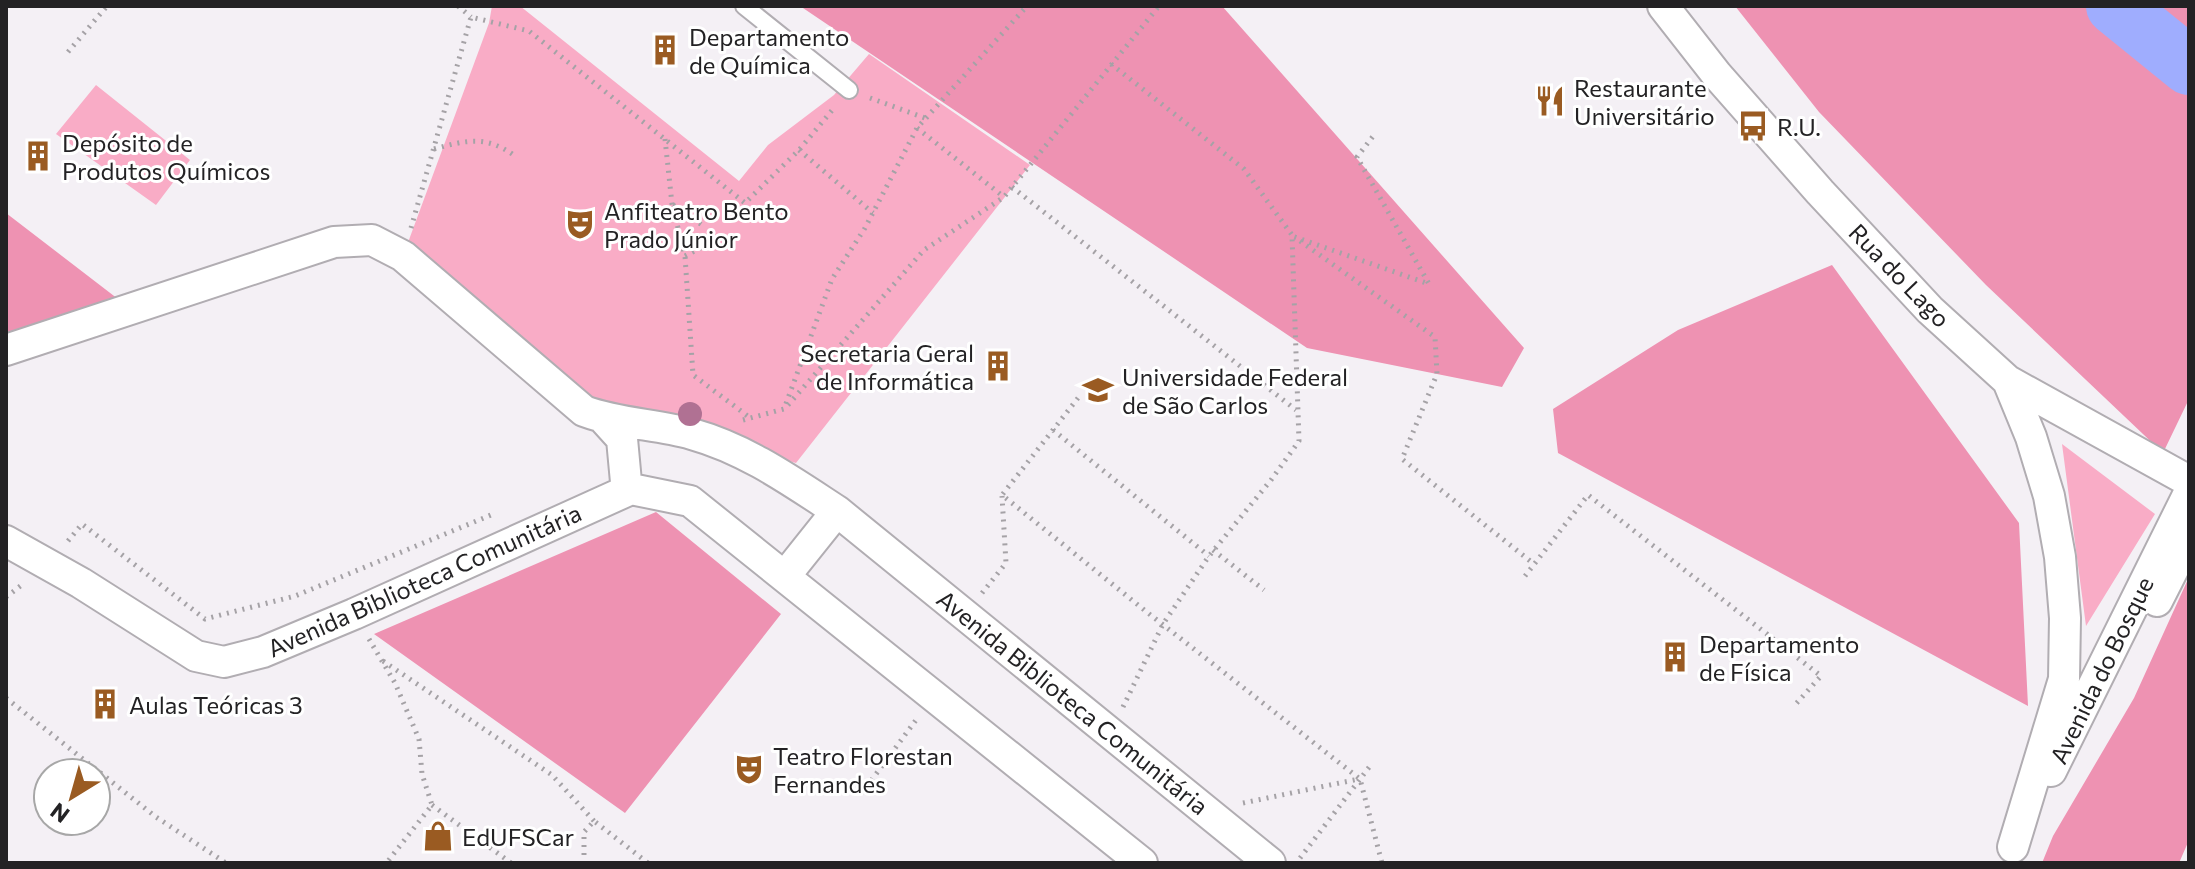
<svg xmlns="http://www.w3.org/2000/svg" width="2195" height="869" font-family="Commissioner,sans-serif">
<rect width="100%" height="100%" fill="#f4f0f5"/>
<path fill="#f9acc6" d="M 492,6 L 520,6 L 739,181 L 768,145 L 834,95 L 869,54 L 1030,165 L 796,463 L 762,453 L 603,418 L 403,256 L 489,23 Z
M 96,85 L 190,160 L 156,205 L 56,134 Z
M 2062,444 L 2155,514 L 2086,626 Z"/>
<path fill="#ee92b2" d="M 800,6 L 1222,6 L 1524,348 L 1502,387 L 1307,348 Z
M 1735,6 L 2189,6 L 2189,399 L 2163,453 L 1986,285 L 1819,112 Z
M 6,213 L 118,299 L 6,336 Z
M 1832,265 L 2019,523 L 2028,706 L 1558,453 L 1553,409 L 1678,330 Z
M 656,512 L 781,614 L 625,813 L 374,634 Z
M 2189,577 L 2189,840 L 2179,863 L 2042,863 L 2053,836 L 2134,698 Z"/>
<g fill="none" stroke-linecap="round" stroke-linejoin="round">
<path stroke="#9fadfe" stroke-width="58" d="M 2115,6 L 2189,66"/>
<g stroke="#b1adb2" stroke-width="20">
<path id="lane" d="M 744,6 L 849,90"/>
</g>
<g stroke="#b1adb2" stroke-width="34">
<path id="street" d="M 1663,6 L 1717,75 L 1820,192 L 1930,310 L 2008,381 L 2189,481
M 6,350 L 334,242 L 372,240 L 403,256 L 584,411 C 619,424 656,424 692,434 C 746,449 791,481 837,511 L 1270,863
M 2008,381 L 2031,437 L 2049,496 L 2060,557 L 2065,618 L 2064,679 L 2013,847
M 603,418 L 622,439 L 626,482 L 631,489
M 6,541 L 81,583 L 196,656 L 224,662 L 263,652 L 354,614 L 631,489 L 690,501 L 1142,863
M 785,576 L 837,511
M 2157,601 L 2189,538
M 2051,771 L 2189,493"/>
</g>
<path stroke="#a5a2a6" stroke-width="5" stroke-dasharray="2 6" stroke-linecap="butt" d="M 458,6 L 471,17
M 68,52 L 107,6
M 1111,64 L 1244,169 L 1292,235
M 870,98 L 925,118
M 917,128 L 1004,197
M 665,139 L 672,204 L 685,256 L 693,375 L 749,417
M 434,149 C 467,140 486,135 515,156
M 799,150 L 873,213
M 1012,187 L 1296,410
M 673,205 L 702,225
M 411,228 L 471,17 L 529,31 L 745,203 L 799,150 L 834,108
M 1300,241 L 1435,337 L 1437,374 L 1402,459 L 1534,564
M 685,256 L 719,238
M 1078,398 L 1002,495 L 1148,613 L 1360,779 L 1382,863
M 788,405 L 924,250 L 1004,197 L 1159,6
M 743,420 L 784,409 L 832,279 L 865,228 L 917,128 L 1027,6
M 1053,430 L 1209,556
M 68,541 L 82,524 L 205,619 L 295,596 L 491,515
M 1213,550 L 1264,590
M 1525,576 L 1588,495 L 1821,676 L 1794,706
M 982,593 L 1006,563 L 1002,496
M 6,597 L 23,584
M 369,639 L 395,683 L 419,739 L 422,774 L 432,805 L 388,861 L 390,863
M 383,661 L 552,775 L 594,821
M 6,698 L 156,817 L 226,863
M 1123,707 L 1163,624 L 1209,556 L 1271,480 L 1299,441 L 1292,236 L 1429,284 L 1357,157 L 1374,135
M 862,793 L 916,720
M 1243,803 L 1359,779
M 432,805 L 511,863
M 1300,858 L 1370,766
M 584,863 L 584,832 L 594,821 L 648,863"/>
<use href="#lane" stroke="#fff" stroke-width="16"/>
<use href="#street" stroke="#fff" stroke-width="30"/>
</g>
<circle fill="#b07193" cx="690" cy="414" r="12"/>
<defs>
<g id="building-bare" transform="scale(2.4)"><path d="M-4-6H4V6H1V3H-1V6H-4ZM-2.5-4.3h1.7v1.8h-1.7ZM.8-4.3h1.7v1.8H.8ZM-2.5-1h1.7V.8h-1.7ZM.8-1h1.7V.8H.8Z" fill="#9a5b22" stroke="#fff" stroke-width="2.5" paint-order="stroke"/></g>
<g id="restaurant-bare" transform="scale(2.4)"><path d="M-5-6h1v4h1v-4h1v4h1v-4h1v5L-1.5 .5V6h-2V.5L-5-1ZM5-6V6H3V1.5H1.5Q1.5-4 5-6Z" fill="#9a5b22" stroke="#fff" stroke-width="2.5" paint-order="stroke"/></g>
<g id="bus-bare" transform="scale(2.4)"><path d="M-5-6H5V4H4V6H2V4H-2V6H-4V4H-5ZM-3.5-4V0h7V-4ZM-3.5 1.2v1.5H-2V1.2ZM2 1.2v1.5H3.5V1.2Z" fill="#9a5b22" stroke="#fff" stroke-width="2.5" paint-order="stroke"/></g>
<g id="theatre-bare" transform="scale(2.4)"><path d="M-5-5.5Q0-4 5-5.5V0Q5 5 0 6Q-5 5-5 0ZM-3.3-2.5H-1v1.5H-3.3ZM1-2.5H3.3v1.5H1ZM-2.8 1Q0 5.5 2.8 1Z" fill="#9a5b22" stroke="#fff" stroke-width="2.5" paint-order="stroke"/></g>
<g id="university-bare" transform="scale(2.4)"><path d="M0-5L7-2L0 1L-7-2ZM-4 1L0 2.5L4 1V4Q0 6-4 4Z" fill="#9a5b22" stroke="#fff" stroke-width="2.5" paint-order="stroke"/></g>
<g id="shop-bare" transform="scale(2.4)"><path d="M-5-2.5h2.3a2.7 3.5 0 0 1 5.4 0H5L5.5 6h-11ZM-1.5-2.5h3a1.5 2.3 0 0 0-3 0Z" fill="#9a5b22" stroke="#fff" stroke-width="2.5" paint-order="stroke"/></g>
</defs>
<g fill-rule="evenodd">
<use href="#building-bare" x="665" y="50"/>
<use href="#restaurant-bare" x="1550" y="101"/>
<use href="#bus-bare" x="1753" y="126"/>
<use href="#building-bare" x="38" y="156"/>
<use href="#theatre-bare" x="580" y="224"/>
<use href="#building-bare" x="998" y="366"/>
<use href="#university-bare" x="1098" y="390"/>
<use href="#building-bare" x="1675" y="657"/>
<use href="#building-bare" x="105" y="704"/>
<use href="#theatre-bare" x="749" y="769"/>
<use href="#shop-bare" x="438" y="836"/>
</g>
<g text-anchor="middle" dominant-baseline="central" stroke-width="6" stroke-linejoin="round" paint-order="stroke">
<g font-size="24" fill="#232224" stroke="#fff" text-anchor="start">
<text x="689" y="36">Departamento<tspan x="689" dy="28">de Química</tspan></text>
<text x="1574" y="87">Restaurante<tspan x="1574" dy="28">Universitário</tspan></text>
<text x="1777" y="126">R.U.</text>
<text x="62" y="142">Depósito de<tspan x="62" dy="28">Produtos Químicos</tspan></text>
<text x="604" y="210">Anfiteatro Bento<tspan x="604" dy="28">Prado Júnior</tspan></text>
<text x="974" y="352" text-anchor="end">Secretaria Geral<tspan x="974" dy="28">de Informática</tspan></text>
<text x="1122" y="376">Universidade Federal<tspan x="1122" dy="28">de São Carlos</tspan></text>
<text x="1699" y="643">Departamento<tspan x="1699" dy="28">de Física</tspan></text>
<text x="129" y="704">Aulas Teóricas 3</text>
<text x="773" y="755">Teatro Florestan<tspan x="773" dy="28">Fernandes</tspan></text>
<text x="462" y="836">EdUFSCar</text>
</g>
<g font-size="24" fill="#232224" stroke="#fff">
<text transform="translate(1900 275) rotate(46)">Rua do Lago</text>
<text transform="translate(424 580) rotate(-24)">Avenida Biblioteca Comunitária</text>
<text transform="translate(2101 670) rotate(-64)">Avenida do Bosque</text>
<text transform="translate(1073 702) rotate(39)">Avenida Biblioteca Comunitária</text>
</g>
</g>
<rect width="2195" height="869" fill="none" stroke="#232224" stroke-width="16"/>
<g transform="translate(72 797) rotate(217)"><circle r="38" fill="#ffffff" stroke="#a7a7a7" stroke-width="2"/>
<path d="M0-6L14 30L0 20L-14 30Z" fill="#9a5b22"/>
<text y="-12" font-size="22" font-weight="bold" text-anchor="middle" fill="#232224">N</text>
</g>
</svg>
